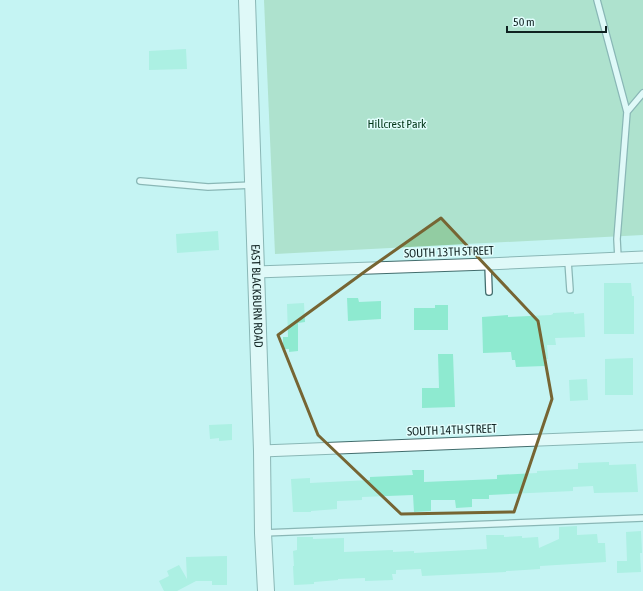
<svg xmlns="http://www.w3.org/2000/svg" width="643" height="591" font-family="'Asap Condensed',sans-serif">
<rect width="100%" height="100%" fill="#c5f4f3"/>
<path fill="#92cca2" d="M 264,0 L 643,0 L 643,235 L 275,254 Z"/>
<path fill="#8eead0" d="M 186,49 L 187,69 L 149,70 L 149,51 Z
M 218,231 L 219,250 L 177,253 L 176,234 Z
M 604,283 L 631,283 L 632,296 L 634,296 L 634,334 L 604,334 Z
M 347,298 L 358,298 L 359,302 L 381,301 L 381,319 L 348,321 Z
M 304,303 L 305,322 L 298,323 L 298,351 L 289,352 L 289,349 L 283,349 L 283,337 L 288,337 L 287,304 Z
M 435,305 L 448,305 L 448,330 L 414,330 L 414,308 L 435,308 Z
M 574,312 L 574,314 L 584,313 L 585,337 L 555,338 L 556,345 L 547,345 L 548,359 L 544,359 L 545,366 L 516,367 L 515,360 L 512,360 L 511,352 L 483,353 L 482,317 L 508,315 L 508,317 L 551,315 L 553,314 L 553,313 Z
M 438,354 L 453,354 L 455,407 L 422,408 L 422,388 L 439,388 Z
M 633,358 L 633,395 L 605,395 L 605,359 Z
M 587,379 L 588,400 L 570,401 L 569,380 Z
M 232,424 L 232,440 L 219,441 L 219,438 L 210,439 L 209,425 Z
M 609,462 L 609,465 L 636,464 L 638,492 L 594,493 L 593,486 L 573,487 L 573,491 L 489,495 L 489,499 L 472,499 L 472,507 L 456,508 L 455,500 L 431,500 L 431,511 L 414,512 L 413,495 L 362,497 L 362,500 L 337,501 L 337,509 L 311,511 L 311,512 L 293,512 L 291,479 L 310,478 L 310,483 L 370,480 L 370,477 L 413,475 L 412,470 L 424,470 L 424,482 L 497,479 L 497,475 L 537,473 L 537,471 L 578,469 L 578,463 Z
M 577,526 L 577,535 L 597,534 L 598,543 L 605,543 L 606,562 L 540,566 L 540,569 L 506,571 L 506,572 L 422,576 L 421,569 L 396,570 L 396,574 L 392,574 L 393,580 L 365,581 L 365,578 L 338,579 L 338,580 L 314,582 L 314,584 L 294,585 L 293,566 L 294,566 L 293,551 L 297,550 L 297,537 L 313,537 L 313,539 L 344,538 L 344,552 L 393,550 L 393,552 L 414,551 L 414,553 L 487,549 L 486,535 L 504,535 L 504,537 L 522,536 L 522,538 L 538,537 L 539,548 L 559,539 L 559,527 Z
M 641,531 L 642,553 L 640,553 L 641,572 L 617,573 L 617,561 L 627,561 L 626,532 Z
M 227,556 L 227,585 L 212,585 L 212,581 L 196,581 L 177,591 L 164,591 L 159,581 L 169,576 L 167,571 L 179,565 L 187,579 L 186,557 Z"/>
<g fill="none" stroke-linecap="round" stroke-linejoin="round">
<g stroke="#426d6d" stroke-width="8">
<path id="lane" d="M 597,0 L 627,112
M 140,181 L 208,187 L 253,185
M 618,258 L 617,239 L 627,112 L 643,93
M 568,261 L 570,290
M 488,264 L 489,292
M 263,533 L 643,518"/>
</g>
<g stroke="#426d6d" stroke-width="13">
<path id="street" d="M 256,272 L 488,264 L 643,257
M 262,451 L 643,436"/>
</g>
<g stroke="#426d6d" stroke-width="18">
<g id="secondary">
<path id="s1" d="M 247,0 L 262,451 L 263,533 L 266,591"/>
</g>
</g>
<use href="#lane" stroke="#fff" stroke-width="5.5"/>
<use href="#street" stroke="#fff" stroke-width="11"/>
<use href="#secondary" stroke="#fff" stroke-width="16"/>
</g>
<path d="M0 0H643V591H0ZM 441,218 L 538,321 L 552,399 L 514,512 L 401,514 L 318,435 L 278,335 L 367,270 Z" fill="#c5f4f3" fill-opacity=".55" fill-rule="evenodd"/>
<path fill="none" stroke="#766533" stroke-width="3" stroke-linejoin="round" d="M 441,218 L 538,321 L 552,399 L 514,512 L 401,514 L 318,435 L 278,335 L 367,270 Z"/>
<g text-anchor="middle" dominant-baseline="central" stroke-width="3" stroke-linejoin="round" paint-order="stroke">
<g font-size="12" fill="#003517" stroke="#e1fdfc">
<text x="397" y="124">Hillcrest Park</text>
</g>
<g font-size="12" fill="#102221" stroke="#e1fdfc">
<text transform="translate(449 252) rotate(-2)">SOUTH 13TH STREET</text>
<text stroke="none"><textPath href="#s1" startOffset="296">EAST BLACKBURN ROAD</textPath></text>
<text transform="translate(452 430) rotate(-2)">SOUTH 14TH STREET</text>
</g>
</g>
<path d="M507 26v6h99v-6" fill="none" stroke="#102221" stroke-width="2"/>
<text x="513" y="26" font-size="12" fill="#102221" stroke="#e1fdfc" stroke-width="3" paint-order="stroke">50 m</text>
</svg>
